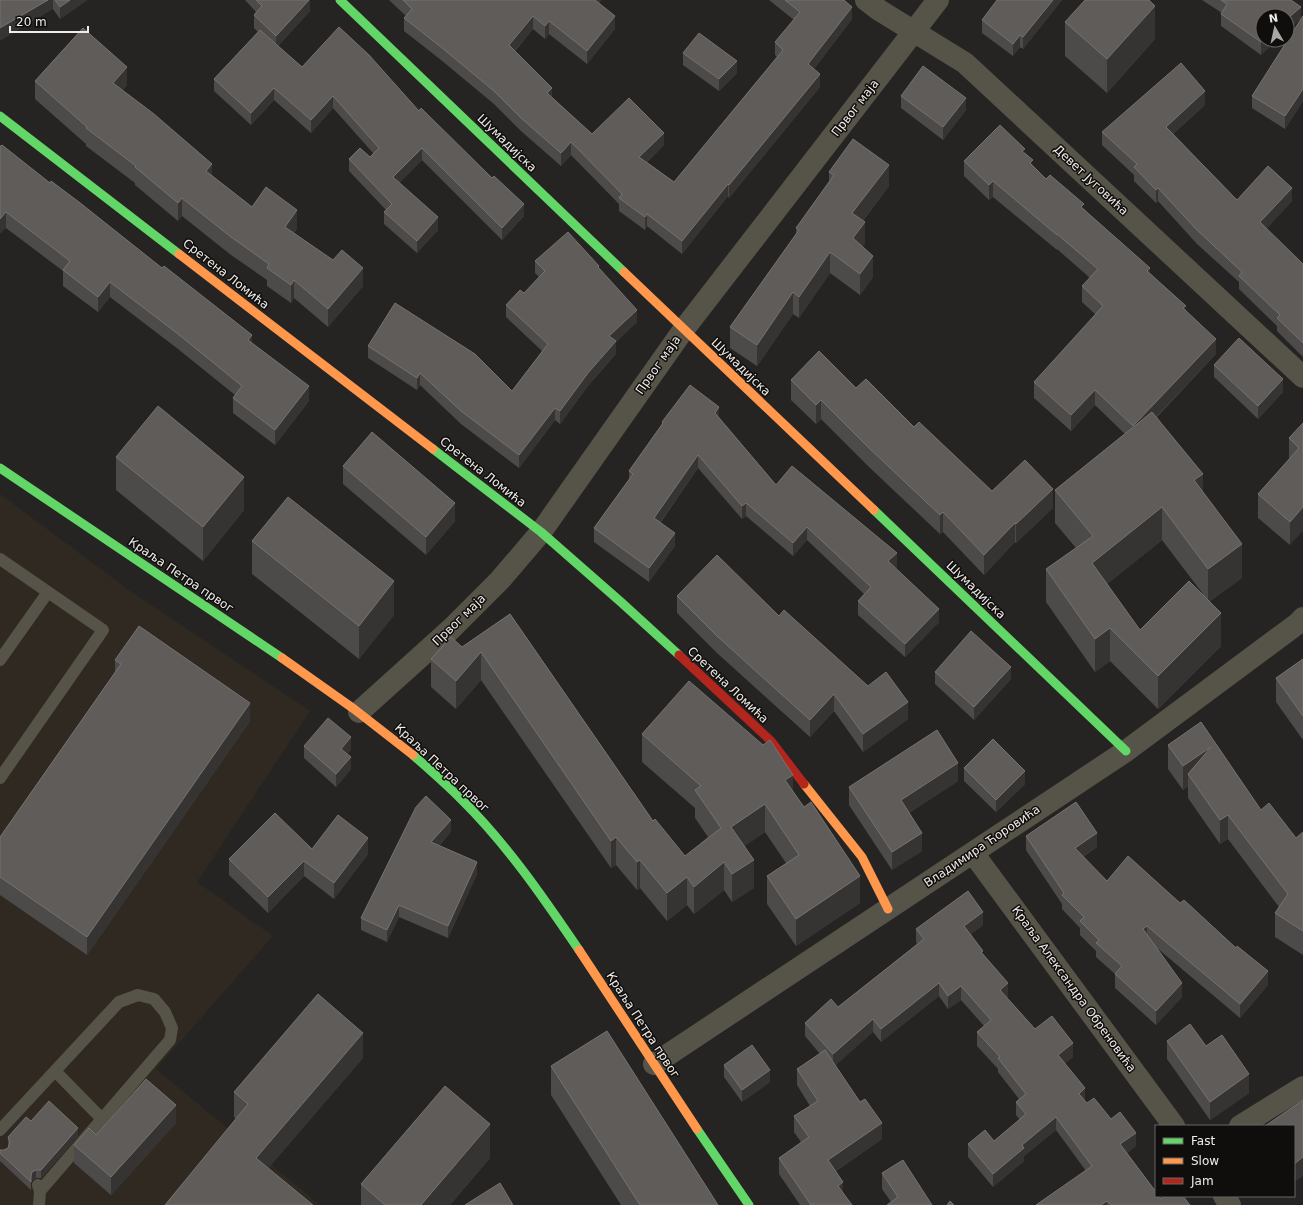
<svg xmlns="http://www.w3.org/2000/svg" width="1303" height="1205" font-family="'DejaVu Sans',sans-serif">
<rect width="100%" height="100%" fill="#262422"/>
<path fill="#302921" d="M 0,494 L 130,591 L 310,711 L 197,882 L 273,936 L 156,1069 L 320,1205 L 0,1205 Z"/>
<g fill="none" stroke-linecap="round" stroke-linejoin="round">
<path stroke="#565348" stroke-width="12" d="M 0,559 L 103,630 L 0,778
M 0,660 L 48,592
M 55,1071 L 102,1119
M 0,1130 L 119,1002 L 138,995 L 154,999 L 165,1012 L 172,1028 L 170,1040 L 40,1191
M 38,1185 L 40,1191 L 39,1205"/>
<path stroke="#565348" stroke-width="22" d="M 866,0 L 879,10 L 965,63 L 1303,377
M 359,712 L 451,629 L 500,580 L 541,532 L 684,329 L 938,0
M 973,853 L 1174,1126
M 654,1064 L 1126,751 L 1297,624 L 1303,618
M 1240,1126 L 1303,1087
M 1224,1196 L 1230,1205"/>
<path stroke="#63d668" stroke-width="9" d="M 340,0 L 624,272
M 0,116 L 179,254
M 433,449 L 541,532 L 622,603 L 679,655
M 0,468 L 282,658
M 874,510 L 1126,751
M 413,755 C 429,769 445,783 460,798 C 506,843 543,897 579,950
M 697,1129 L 749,1205"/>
<path stroke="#ff974d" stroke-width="9" d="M 179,254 L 433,449
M 624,272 L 874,510
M 282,658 L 354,709 L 413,755
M 804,784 L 862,857 L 888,909
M 579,950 L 697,1129"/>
<path stroke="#b3261e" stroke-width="9" d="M 679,655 L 771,741 L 804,784"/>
</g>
<path fill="#4d4b49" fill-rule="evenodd" d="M 0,0 L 87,0 L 60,19 L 53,9 Z
M 245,0 L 310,0 L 310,11 L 278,46 L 302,67 L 419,111 L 524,216 L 502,240 L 422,160 L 399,183 L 438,230 L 417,253 L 384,224 L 384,212 L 386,210 L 349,171 L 349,159 L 370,157 L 373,153 L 333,108 L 311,133 L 274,100 L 251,125 L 214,91 L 214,79 L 258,32 L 254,28 L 254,15 L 256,12 Z
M 389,0 L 601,0 L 599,3 L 615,29 L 587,64 L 549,34 L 545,39 L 533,29 L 515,51 L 552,97 L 592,134 L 664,145 L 647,162 L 674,182 L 777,57 L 775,55 L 775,42 L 794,20 L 769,0 L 844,0 L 852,19 L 814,69 L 820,87 L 729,198 L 728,196 L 682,254 L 647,226 L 645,230 L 619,211 L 619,204 L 571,155 L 561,166 L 521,131 L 494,104 L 441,60 L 404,31 L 404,18 L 406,16 Z
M 997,0 L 1062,0 L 1023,49 L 1020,47 L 1013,56 L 982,33 L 982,20 Z
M 1202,0 L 1291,0 L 1261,55 L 1221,26 L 1221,14 L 1222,13 Z
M 1303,16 L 1303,101 L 1285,129 L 1252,108 L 1252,96 Z
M 1065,22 L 1155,39 L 1107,93 L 1065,56 Z
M 683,53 L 737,73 L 719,91 L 683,65 Z
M 35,81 L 127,85 L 122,91 L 212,176 L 252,207 L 297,228 L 294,233 L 363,286 L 328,327 L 294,298 L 291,303 L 267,286 L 267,280 L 231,255 L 182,216 L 178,221 L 135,185 L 135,183 L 86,146 L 86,144 L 35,99 Z
M 901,96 L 966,110 L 943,140 L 901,108 Z
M 1205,105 L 1173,134 L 1237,200 L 1292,201 L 1266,229 L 1303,264 L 1303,357 L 1277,331 L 1277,326 L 1239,289 L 1239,282 L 1197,244 L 1158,201 L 1156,203 L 1134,181 L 1134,175 L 1102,145 L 1102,132 Z
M 0,146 L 252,343 L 309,401 L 275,445 L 233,413 L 233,398 L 235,395 L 178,349 L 110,297 L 98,312 L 63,286 L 63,271 L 6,228 Z
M 1025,153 L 1033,166 L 1046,179 L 1084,209 L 1150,273 L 1186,310 L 1216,354 L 1157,417 L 1203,492 L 1242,578 L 1210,601 L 1221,646 L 1158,709 L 1110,661 L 1095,672 L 1046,602 L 1046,569 L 1076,548 L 1055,523 L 1055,490 L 1125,434 L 1095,405 L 1071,431 L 1034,398 L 1034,382 L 1096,315 L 1082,302 L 1082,286 L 1090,278 L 1057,249 L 1057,250 L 993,197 L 989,200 L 964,176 L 964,161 ZM 1162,540 L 1203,594 L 1140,630 L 1107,584 Z
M 829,172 L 889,186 L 863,221 L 865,244 L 862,246 L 873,277 L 860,295 L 830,273 L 799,318 L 793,314 L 757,366 L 730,348 L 730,327 L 796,234 L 796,228 L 829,182 Z
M 535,261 L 599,269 L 637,322 L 616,342 L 616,354 L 588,386 L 560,424 L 555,420 L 519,468 L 461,424 L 420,385 L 417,390 L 368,358 L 368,346 L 512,391 L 542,351 L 506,317 L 506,305 L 524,293 L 539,277 L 535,273 Z
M 1214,365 L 1283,392 L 1258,419 L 1214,377 Z
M 791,380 L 856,388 L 914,427 L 992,491 L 1053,508 L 1016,543 L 1015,542 L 984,575 L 943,532 L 940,534 L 869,467 L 821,419 L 816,424 L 791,400 Z
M 719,418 L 776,485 L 897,567 L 895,568 L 939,622 L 905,657 L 858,615 L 858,601 L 864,594 L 807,540 L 793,556 L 746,516 L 742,519 L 698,468 L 661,522 L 675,546 L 649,582 L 594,542 L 594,528 L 629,480 L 629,471 L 662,424 L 662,422 Z
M 1303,423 L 1290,545 L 1258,518 L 1258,494 L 1289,460 L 1289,438 Z
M 116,457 L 244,510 L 203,561 L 116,490 Z
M 343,466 L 455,521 L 426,555 L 343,484 Z
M 252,541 L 394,615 L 359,659 L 252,574 Z
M 677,596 L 779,616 L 868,686 L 908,719 L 863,752 L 834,711 L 810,737 L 717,653 L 677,613 Z
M 510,614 L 653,821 L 685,856 L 708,837 L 695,818 L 695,808 L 642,762 L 642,734 L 793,791 L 860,903 L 796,946 L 767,904 L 767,876 L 786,863 L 765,832 L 744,846 L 754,888 L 732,902 L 724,890 L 694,914 L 687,905 L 667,921 L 640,888 L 637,890 L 616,865 L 611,868 L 481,680 L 456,709 L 431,687 L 431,659 L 462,647 Z
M 1303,659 L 1303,740 L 1276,702 L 1276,678 Z
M 115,660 L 250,721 L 87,955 L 0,895 L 0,837 L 115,672 Z
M 935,672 L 1011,679 L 974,720 L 935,684 Z
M 1168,745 L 1261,810 L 1296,838 L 1303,832 L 1303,955 L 1275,937 L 1275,913 L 1279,907 L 1228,839 L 1220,844 L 1188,798 L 1188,786 L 1183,790 L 1168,769 Z
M 304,746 L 351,750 L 347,754 L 351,769 L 336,787 L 304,758 Z
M 964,768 L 1025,784 L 996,812 L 964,781 Z
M 958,781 L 909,813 L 922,851 L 892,870 L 849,805 L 849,787 Z
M 451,832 L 439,846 L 477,874 L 448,938 L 399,917 L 387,942 L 361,930 L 361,918 Z
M 1026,836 L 1097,847 L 1083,857 L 1107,881 L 1268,985 L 1240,1018 L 1157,948 L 1182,997 L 1156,1025 L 1115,988 L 1115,974 L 1096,957 L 1096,951 L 1080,935 L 1080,928 L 1062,909 L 1062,904 L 1026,850 Z
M 312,849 L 368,854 L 334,899 L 304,876 L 268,913 L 229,875 L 229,859 Z
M 983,925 L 971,934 L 1008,996 L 1007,998 L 1035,1029 L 1073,1057 L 1065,1063 L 1085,1101 L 1087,1103 L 1111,1119 L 1136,1146 L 1127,1153 L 1161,1199 L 1190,1205 L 1036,1205 L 1086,1171 L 1056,1130 L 1024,1156 L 1024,1161 L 993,1187 L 968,1157 L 968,1144 L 994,1141 L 1020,1120 L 1016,1115 L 1016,1102 L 1019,1099 L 998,1072 L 998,1069 L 977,1046 L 977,1032 L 984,1026 L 961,1000 L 948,1009 L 939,996 L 881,1042 L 873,1032 L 835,1065 L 882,1139 L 836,1171 L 843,1193 L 852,1205 L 800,1205 L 779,1174 L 779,1158 L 801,1142 L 794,1132 L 794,1116 L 810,1106 L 797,1085 L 797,1069 L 820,1054 L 805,1036 L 805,1023 L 838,1007 L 917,944 L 916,942 L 916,929 Z
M 1167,1041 L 1206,1046 L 1249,1093 L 1210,1120 L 1167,1059 Z
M 363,1058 L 268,1168 L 165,1205 L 236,1119 L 234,1117 L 234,1092 Z
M 724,1065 L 770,1082 L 742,1102 L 724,1077 Z
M 551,1066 L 718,1205 L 621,1205 L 551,1095 Z
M 31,1121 L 78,1136 L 41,1178 L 36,1178 L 32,1180 L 31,1183 L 31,1190 L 0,1161 L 0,1150 L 4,1150 L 8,1148 L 9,1147 L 8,1145 L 8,1137 Z
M 176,1123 L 111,1195 L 74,1163 L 74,1145 L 96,1135 Z
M 490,1158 L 450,1205 L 361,1205 L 361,1184 Z
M 882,1173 L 932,1205 L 891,1202 L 882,1189 Z"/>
<path fill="#363432" d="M 48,0 L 53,0 L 53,9 L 0,41 L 0,28 Z
M 70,0 L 87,0 L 60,19 L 60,7 Z
M 309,0 L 310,0 L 310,11 L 276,48 L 276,36 Z
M 592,0 L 601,0 L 592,10 Z
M 1053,0 L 1062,0 L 1023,49 L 1023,37 Z
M 1155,6 L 1155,39 L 1107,93 L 1107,59 Z
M 852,7 L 852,19 L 808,77 L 808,64 Z
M 1301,7 L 1301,19 L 1287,32 L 1287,19 Z
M 533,16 L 533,29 L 509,57 L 509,45 Z
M 615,16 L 615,29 L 587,64 L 587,51 Z
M 549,21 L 549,34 L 545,39 L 545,26 Z
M 1020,35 L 1020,47 L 1013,56 L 1013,44 Z
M 1264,40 L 1278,40 L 1261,55 L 1261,42 Z
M 737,61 L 737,73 L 719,91 L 719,79 Z
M 127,67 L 127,85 L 113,101 L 113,83 Z
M 820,74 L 820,87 L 729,198 L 729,185 Z
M 274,88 L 274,100 L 251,125 L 251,113 Z
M 552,88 L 552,101 L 547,93 Z
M 1303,89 L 1303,101 L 1285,129 L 1285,116 Z
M 1205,91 L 1205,105 L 1166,140 L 1166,127 Z
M 333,96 L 333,108 L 311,133 L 311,120 Z
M 966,98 L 966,110 L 943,140 L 943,127 Z
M 664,133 L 664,145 L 639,169 L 639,157 Z
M 571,142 L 571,155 L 561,166 L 561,153 Z
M 422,148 L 422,160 L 393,190 L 393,177 Z
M 212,164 L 212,182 L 206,171 Z
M 889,165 L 889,186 L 852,235 L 852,213 Z
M 993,181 L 993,197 L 989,200 L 989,185 Z
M 728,184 L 728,196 L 682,254 L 682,241 Z
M 1158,188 L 1158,201 L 1156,203 L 1156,190 Z
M 1292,188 L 1292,201 L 1260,236 L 1260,222 Z
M 182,198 L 182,216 L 178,221 L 178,203 Z
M 524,204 L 524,216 L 502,240 L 502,228 Z
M 297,210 L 297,228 L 285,245 L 285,227 Z
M 6,212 L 6,228 L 0,234 L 0,219 Z
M 647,214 L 647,226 L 645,230 L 645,217 Z
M 438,217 L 438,230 L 417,253 L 417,241 Z
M 865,222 L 865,244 L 853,259 L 853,238 Z
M 830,252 L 830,273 L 799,318 L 799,297 Z
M 873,256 L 873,277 L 860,295 L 860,274 Z
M 363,268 L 363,286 L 328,327 L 328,309 Z
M 1150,268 L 1150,283 L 1147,271 Z
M 294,280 L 294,298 L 291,303 L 291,285 Z
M 110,282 L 110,297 L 98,312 L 98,297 Z
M 793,292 L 793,314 L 757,366 L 757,345 Z
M 637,310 L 637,322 L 616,342 L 616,354 L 588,386 L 560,424 L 560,411 L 609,336 Z
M 252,335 L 252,351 L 248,340 Z
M 1216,339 L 1216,354 L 1133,441 L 1133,426 Z
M 420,373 L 420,385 L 417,390 L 417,378 Z
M 1283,379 L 1283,392 L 1258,419 L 1258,406 Z
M 309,386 L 309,401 L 275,445 L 275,430 Z
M 1095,390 L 1095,405 L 1071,431 L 1071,415 Z
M 821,400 L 821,419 L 816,424 L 816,405 Z
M 719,407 L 719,420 L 715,413 Z
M 555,408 L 555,420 L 519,468 L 519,455 Z
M 698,455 L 698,468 L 654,531 L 654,518 Z
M 1203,474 L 1203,507 L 1194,480 Z
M 244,477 L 244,510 L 203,561 L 203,527 Z
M 1053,489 L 1053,508 L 1016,543 L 1016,524 Z
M 455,503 L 455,521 L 426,555 L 426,537 Z
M 746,503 L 746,516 L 742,519 L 742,506 Z
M 1162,507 L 1162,540 L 1092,596 L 1092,563 Z
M 1303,507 L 1303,531 L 1290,545 L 1290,522 Z
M 943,512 L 943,532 L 940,534 L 940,515 Z
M 1015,523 L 1015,542 L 984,575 L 984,555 Z
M 807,527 L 807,540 L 793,556 L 793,543 Z
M 675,533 L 675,546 L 649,582 L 649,568 Z
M 1242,544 L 1242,578 L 1208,602 L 1208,569 Z
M 897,553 L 897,567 L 888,574 L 888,561 Z
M 394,581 L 394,615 L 359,659 L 359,626 Z
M 939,609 L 939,622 L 905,657 L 905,644 Z
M 1221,613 L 1221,646 L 1158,709 L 1158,676 Z
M 1110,628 L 1110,661 L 1095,672 L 1095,639 Z
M 481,652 L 481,680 L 456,709 L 456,681 Z
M 1011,667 L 1011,679 L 974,720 L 974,707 Z
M 834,694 L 834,711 L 810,737 L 810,720 Z
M 908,702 L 908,719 L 863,752 L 863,734 Z
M 250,703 L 250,721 L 87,955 L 87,937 Z
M 351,737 L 351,750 L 341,761 L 341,749 Z
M 1211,747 L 1188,774 L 1188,786 L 1183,790 L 1183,766 Z
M 351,757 L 351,769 L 336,787 L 336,774 Z
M 958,763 L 958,781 L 901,818 L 901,800 Z
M 1025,771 L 1025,784 L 996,812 L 996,800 Z
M 793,775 L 793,803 L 785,780 Z
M 765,804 L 765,832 L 731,855 L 731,827 Z
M 1228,815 L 1228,839 L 1220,844 L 1220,820 Z
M 451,820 L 451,832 L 431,854 L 431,842 Z
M 922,833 L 922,851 L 892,870 L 892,852 Z
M 1097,833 L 1097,847 L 1075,862 L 1075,848 Z
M 616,837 L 616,865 L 611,868 L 611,841 Z
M 368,838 L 368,854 L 334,899 L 334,883 Z
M 640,860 L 640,888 L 637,890 L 637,862 Z
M 754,860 L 754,888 L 732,902 L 732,874 Z
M 304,861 L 304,876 L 268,913 L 268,897 Z
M 477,862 L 477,874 L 448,938 L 448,926 Z
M 724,862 L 724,890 L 694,914 L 694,887 Z
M 860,876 L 860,903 L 796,946 L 796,919 Z
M 687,877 L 687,905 L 667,921 L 667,893 Z
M 399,905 L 399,917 L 387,942 L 387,930 Z
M 983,912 L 983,925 L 964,939 L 964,926 Z
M 1147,926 L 1147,940 L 1143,929 Z
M 1268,971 L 1268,985 L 1240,1018 L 1240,1004 Z
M 939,983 L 939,996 L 881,1042 L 881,1029 Z
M 1008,983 L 1008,996 L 1000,1004 L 1000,990 Z
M 1182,983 L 1182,997 L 1156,1025 L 1156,1011 Z
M 961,986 L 961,1000 L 948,1009 L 948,996 Z
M 873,1019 L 873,1032 L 833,1068 L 833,1054 Z
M 363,1033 L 363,1058 L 256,1183 L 256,1158 Z
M 1073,1043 L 1073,1057 L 1058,1068 L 1058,1055 Z
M 770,1070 L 770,1082 L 742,1102 L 742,1090 Z
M 1249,1074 L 1249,1093 L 1210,1120 L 1210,1102 Z
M 1085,1088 L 1085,1101 L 1079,1094 Z
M 176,1105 L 176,1123 L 111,1195 L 111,1177 Z
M 1056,1117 L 1056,1130 L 1024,1156 L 1024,1161 L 993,1187 L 993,1174 L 1022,1145 Z
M 882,1123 L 882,1139 L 828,1176 L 828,1160 Z
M 490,1124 L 490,1158 L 450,1205 L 421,1205 Z
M 78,1128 L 78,1136 L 41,1178 L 41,1170 Z
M 1136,1133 L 1136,1146 L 1120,1158 L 1120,1144 Z
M 1303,1157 L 1303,1176 L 1294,1182 L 1294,1164 Z
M 36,1170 L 36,1178 L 32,1180 L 31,1183 L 31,1176 L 32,1172 Z
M 843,1182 L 843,1198 L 838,1186 Z
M 1107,1201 L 1107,1205 L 1101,1205 Z"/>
<path fill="#5f5c5a" stroke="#757371" d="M 0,0 L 48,0 L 0,28 Z
M 55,0 L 70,0 L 60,7 Z
M 256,0 L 309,0 L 276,36 L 254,15 L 262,6 Z
M 403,0 L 595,0 L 615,16 L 587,51 L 549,21 L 545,26 L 533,16 L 509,45 L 552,88 L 547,93 L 592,134 L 629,98 L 664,133 L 639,157 L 674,182 L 783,50 L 775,42 L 800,12 L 785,0 L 844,0 L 852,7 L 808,64 L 820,74 L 729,185 L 728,184 L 682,241 L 647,214 L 645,217 L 619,198 L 622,194 L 571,142 L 561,153 L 521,118 L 494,91 L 441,47 L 404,18 L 412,9 Z
M 997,0 L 1053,0 L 1023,37 L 1020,35 L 1013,44 L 982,20 Z
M 1085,0 L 1149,0 L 1155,6 L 1107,59 L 1065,22 Z
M 1221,0 L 1291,0 L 1301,7 L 1287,19 L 1287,16 L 1263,16 L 1263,40 L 1264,40 L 1261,42 L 1221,14 L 1227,4 Z
M 1303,16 L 1303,89 L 1285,116 L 1252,96 Z
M 339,27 L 369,55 L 419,111 L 421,108 L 492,178 L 494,176 L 524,204 L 502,228 L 422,148 L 393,177 L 438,217 L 417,241 L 384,212 L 392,204 L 349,159 L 360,148 L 370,157 L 379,148 L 333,96 L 311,120 L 274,88 L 251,113 L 214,79 L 260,30 L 302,67 Z
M 83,28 L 127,67 L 113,83 L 154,114 L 212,164 L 206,171 L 252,207 L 266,187 L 297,210 L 285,227 L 333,260 L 342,250 L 363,268 L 328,309 L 294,280 L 291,285 L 267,268 L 269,264 L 231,237 L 182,198 L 178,203 L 135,167 L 136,166 L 86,128 L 87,127 L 35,81 Z
M 699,33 L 737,61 L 719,79 L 683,53 Z
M 1181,63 L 1205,91 L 1166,127 L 1237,200 L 1268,166 L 1292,188 L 1260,222 L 1303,264 L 1303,343 L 1277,318 L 1280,315 L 1239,276 L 1242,272 L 1197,230 L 1158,188 L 1156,190 L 1134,167 L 1137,164 L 1102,132 Z
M 923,66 L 966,98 L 943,127 L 901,96 Z
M 1000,125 L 1025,149 L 1022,151 L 1033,160 L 1030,163 L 1046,179 L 1050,175 L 1084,204 L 1081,207 L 1150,268 L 1147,271 L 1186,306 L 1183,308 L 1216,339 L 1133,426 L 1095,390 L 1071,415 L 1034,382 L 1103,306 L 1082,286 L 1098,269 L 1057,234 L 1057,235 L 993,181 L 989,185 L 964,161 Z
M 853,139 L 889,165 L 852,213 L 865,222 L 853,238 L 873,256 L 860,274 L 830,252 L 799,297 L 793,292 L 757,345 L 730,327 L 799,230 L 796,228 L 834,175 L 829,172 Z
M 2,145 L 50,183 L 51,181 L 79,202 L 162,268 L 164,266 L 210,302 L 252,335 L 248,340 L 309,386 L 275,430 L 233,398 L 242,386 L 178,334 L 110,282 L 98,297 L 63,270 L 70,261 L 6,212 L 0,219 L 0,146 L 1,146 Z
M 568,232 L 599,266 L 598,267 L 637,310 L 609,336 L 616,341 L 588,373 L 560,411 L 555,408 L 519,455 L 461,411 L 420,373 L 417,378 L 368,346 L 395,303 L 475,354 L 512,391 L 548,344 L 506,305 L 520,290 L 524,293 L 545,271 L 535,261 Z
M 1239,338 L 1283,379 L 1258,406 L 1214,365 Z
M 819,351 L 856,388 L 866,379 L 914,427 L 919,422 L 992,491 L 1025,460 L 1053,489 L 1016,524 L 1015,523 L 984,555 L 943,512 L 940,515 L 869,448 L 821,400 L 816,405 L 791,380 Z
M 690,385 L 719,407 L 715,413 L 776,485 L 792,466 L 897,553 L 888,561 L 939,609 L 905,644 L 858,601 L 871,587 L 807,527 L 793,543 L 746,503 L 742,506 L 698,455 L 654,518 L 675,533 L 649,568 L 594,528 L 633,474 L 629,471 L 663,423 L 662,422 Z
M 158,406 L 244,477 L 203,527 L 116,457 Z
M 1152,412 L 1203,474 L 1194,480 L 1242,544 L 1208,569 L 1162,507 L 1092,563 L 1140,630 L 1189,581 L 1221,613 L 1158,676 L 1110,628 L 1095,639 L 1046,569 L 1093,536 L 1055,490 Z
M 1303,423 L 1303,507 L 1290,522 L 1258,494 L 1299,448 L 1289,438 Z
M 372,432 L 455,503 L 426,537 L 343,466 Z
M 288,497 L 394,581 L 359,626 L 252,541 Z
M 717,555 L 779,616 L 784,610 L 868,686 L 886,672 L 908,702 L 863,734 L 834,694 L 810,720 L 717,636 L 677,596 Z
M 510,614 L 653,821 L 655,819 L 685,856 L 721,828 L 695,790 L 701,786 L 642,734 L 689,681 L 763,745 L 770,740 L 793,775 L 785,780 L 804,807 L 811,802 L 860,876 L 796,919 L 767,876 L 799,855 L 765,804 L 731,827 L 754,860 L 732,874 L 724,862 L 694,887 L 687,877 L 667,893 L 640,860 L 637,862 L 616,837 L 611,841 L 481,652 L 456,681 L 431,659 L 451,637 L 462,647 Z
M 139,626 L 250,703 L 87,937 L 0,877 L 0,837 L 121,664 L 115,660 Z
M 971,631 L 1011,667 L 974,707 L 935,672 Z
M 1303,659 L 1303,716 L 1276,678 Z
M 328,718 L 351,737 L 341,749 L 351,757 L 336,774 L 304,746 Z
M 1201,722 L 1261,810 L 1269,803 L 1296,838 L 1303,832 L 1303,931 L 1275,913 L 1288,894 L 1228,815 L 1220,820 L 1188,774 L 1211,747 L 1183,766 L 1168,745 Z
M 937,730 L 958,763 L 901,800 L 922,833 L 892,852 L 849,787 Z
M 993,739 L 1025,771 L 996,800 L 964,768 Z
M 426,796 L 451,820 L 431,842 L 477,862 L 448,926 L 399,905 L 387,930 L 361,918 L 416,807 Z
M 1076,802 L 1097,833 L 1075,848 L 1107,881 L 1128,856 L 1180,903 L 1184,900 L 1236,948 L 1237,946 L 1268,971 L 1240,1004 L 1147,926 L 1143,929 L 1182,983 L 1156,1011 L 1115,974 L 1122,966 L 1096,943 L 1099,940 L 1080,921 L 1084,917 L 1062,895 L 1064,893 L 1026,836 Z
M 275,813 L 312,849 L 338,815 L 368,838 L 334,883 L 304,861 L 268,897 L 229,859 Z
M 968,891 L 983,912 L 964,926 L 983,951 L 981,952 L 1008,983 L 1000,990 L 1035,1029 L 1052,1016 L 1073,1043 L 1058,1055 L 1085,1088 L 1079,1094 L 1087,1103 L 1094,1098 L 1111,1119 L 1120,1112 L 1136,1133 L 1120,1144 L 1156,1192 L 1156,1196 L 1159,1196 L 1161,1199 L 1166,1196 L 1183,1196 L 1190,1205 L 1111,1205 L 1107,1201 L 1101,1205 L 1036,1205 L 1092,1166 L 1056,1117 L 1022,1145 L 1024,1148 L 993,1174 L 968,1144 L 985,1130 L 994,1141 L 1026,1114 L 1016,1102 L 1026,1094 L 998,1058 L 1000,1057 L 977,1032 L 991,1020 L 961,986 L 948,996 L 939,983 L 881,1029 L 873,1019 L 833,1054 L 805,1023 L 831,999 L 838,1007 L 924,939 L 916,929 Z
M 318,994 L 363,1033 L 256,1158 L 313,1205 L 165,1205 L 248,1104 L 234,1092 Z
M 1190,1024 L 1206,1046 L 1222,1035 L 1249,1074 L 1210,1102 L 1167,1041 Z
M 607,1031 L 718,1205 L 640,1205 L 551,1066 Z
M 752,1045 L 770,1070 L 742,1090 L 724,1065 Z
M 825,1050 L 860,1102 L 865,1099 L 882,1123 L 828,1160 L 843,1182 L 838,1186 L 852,1205 L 814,1205 L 813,1203 L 811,1205 L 779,1158 L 809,1137 L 794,1116 L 818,1101 L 797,1069 Z
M 146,1079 L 176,1105 L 111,1177 L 74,1145 L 89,1128 L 96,1135 Z
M 445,1086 L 490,1124 L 421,1205 L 385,1205 L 361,1184 Z
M 1303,1100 L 1303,1157 L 1294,1164 L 1294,1126 L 1265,1126 Z
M 49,1101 L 78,1128 L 41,1170 L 36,1170 L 32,1172 L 31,1176 L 31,1182 L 0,1153 L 0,1150 L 4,1150 L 8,1148 L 10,1142 L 8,1137 L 26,1117 L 31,1121 Z
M 903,1160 L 932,1205 L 887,1205 L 898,1197 L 882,1173 Z
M 500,1183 L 513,1205 L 465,1205 Z
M 950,1201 L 954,1205 L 947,1205 Z"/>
<g text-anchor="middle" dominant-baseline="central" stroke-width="3" stroke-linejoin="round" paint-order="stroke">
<g font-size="12" fill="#efece9" stroke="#100e0c">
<text transform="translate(855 108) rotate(-52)">Првог маја</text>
<text transform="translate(507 143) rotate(44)">Шумадијска</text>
<text transform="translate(1091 180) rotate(43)">Девет Југовића</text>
<text transform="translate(226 274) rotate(38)">Сретена Ломића</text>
<text transform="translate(658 365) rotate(-55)">Првог маја</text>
<text transform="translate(741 367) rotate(44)">Шумадијска</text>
<text transform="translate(483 472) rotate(38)">Сретена Ломића</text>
<text transform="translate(181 575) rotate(34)">Краља Петра првог</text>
<text transform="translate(976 590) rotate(44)">Шумадијска</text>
<text transform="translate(459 620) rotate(-44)">Првог маја</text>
<text transform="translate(728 685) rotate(43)">Сретена Ломића</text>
<text transform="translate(442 768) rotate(43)">Краља Петра првог</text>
<text transform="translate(982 846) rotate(-34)">Владимира Ћоровића</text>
<text transform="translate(1074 989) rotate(54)">Краља Александра Обреновића</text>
<text transform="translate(643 1025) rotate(57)">Краља Петра првог</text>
</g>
</g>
<rect x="1155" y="1125" width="140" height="72" fill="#100e0c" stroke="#696764"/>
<rect x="1163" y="1138" width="20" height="6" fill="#63d668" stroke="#696764"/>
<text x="1191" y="1145" font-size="12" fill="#efece9">Fast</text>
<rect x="1163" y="1158" width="20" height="6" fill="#ff974d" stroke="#696764"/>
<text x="1191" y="1165" font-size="12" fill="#efece9">Slow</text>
<rect x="1163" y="1178" width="20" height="6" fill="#b3261e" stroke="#696764"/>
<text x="1191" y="1185" font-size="12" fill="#efece9">Jam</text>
<g transform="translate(1275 28) rotate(351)"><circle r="19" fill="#100e0c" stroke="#696764"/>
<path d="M0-3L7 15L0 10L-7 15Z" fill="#a9a6a3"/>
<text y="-6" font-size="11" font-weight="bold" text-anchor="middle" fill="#efece9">N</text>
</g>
<path d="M10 26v6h78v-6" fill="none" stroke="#efece9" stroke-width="2"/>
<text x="16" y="26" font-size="12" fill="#efece9" stroke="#100e0c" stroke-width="3" paint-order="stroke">20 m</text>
</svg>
